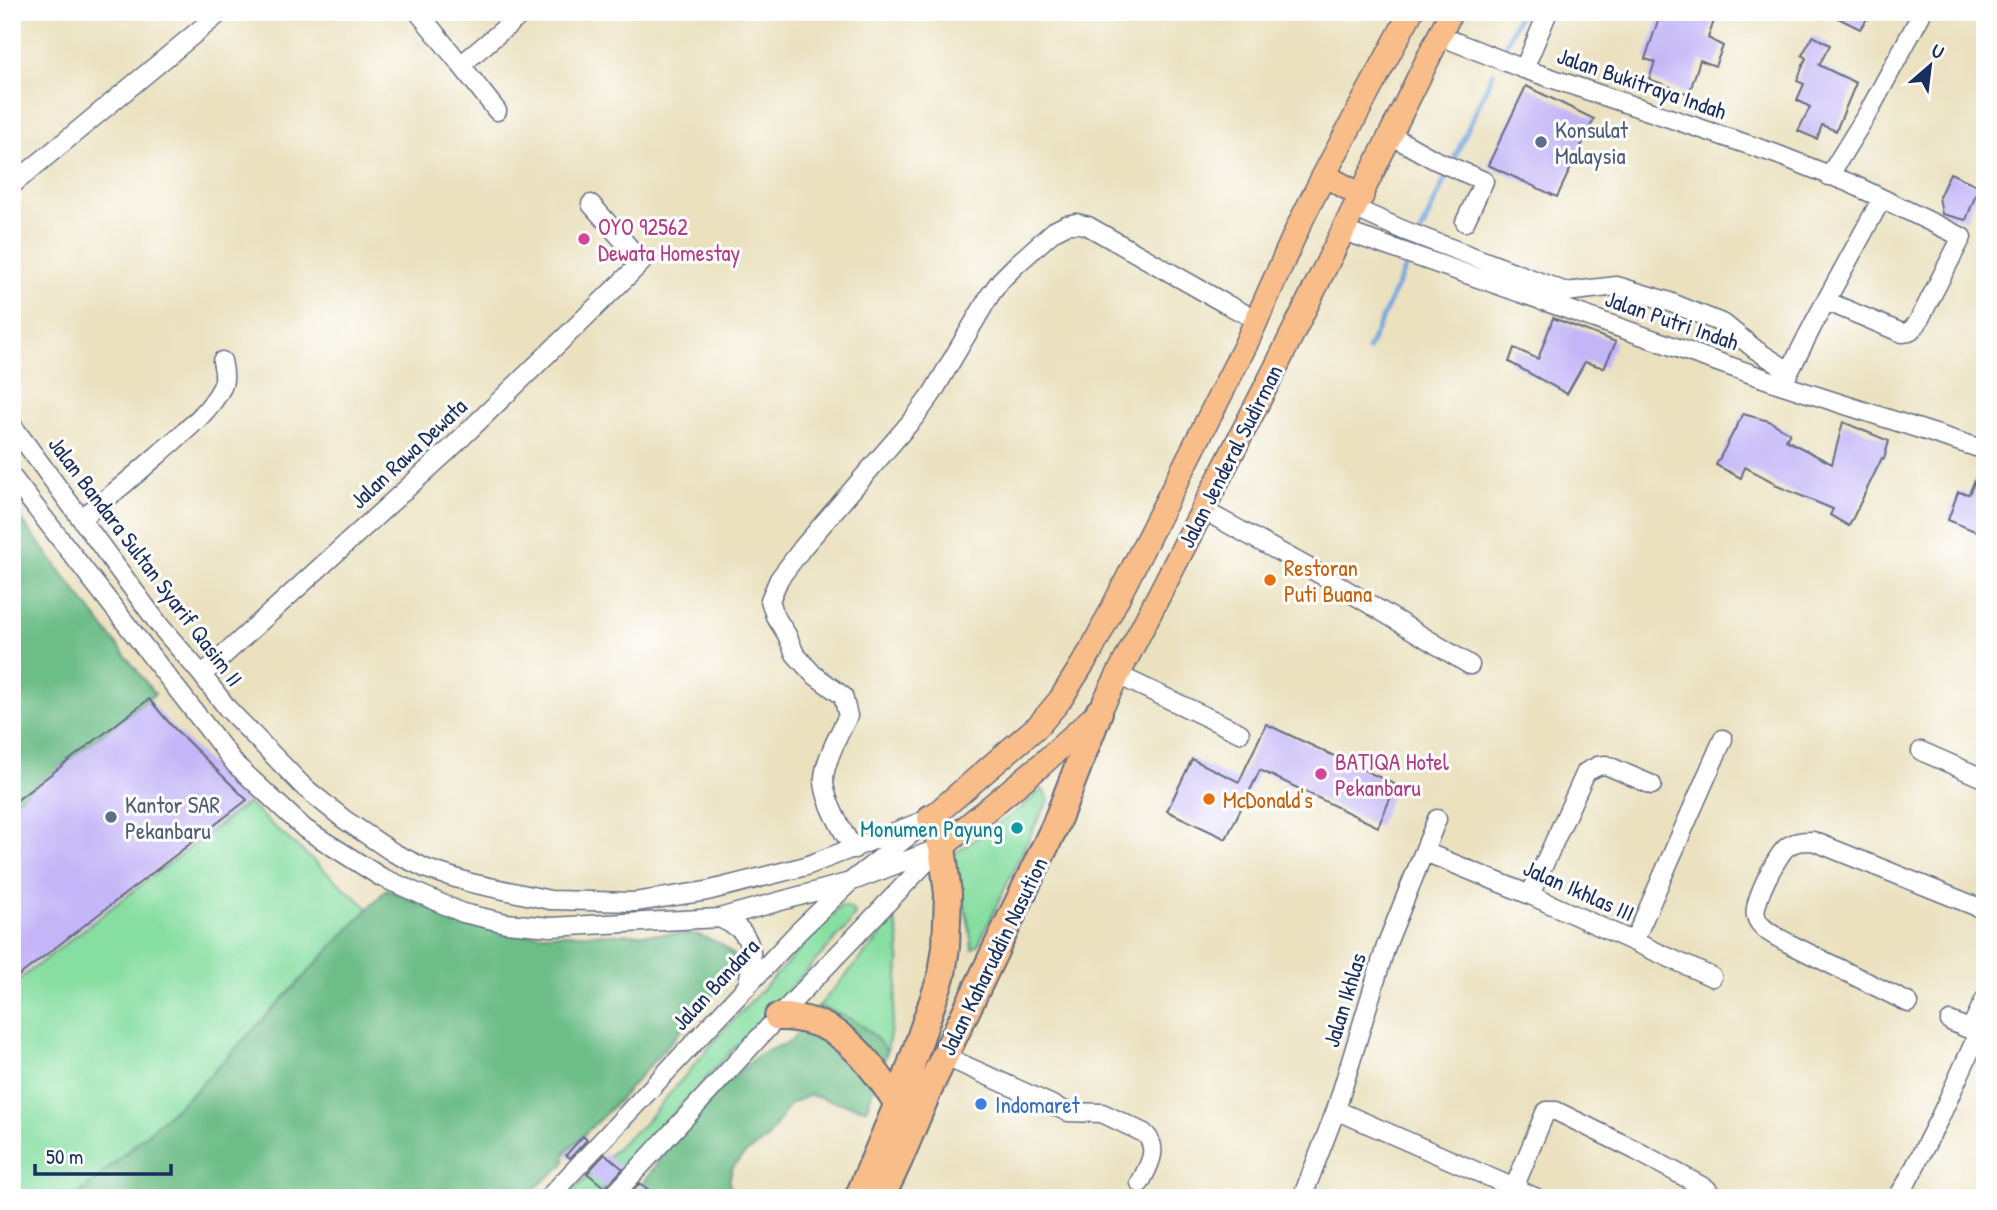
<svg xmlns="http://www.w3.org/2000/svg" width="1997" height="1210" font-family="'Patrick Hand',sans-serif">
<rect width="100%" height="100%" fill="#fff"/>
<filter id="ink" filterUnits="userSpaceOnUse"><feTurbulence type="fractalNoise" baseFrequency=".0143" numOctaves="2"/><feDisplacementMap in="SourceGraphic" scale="14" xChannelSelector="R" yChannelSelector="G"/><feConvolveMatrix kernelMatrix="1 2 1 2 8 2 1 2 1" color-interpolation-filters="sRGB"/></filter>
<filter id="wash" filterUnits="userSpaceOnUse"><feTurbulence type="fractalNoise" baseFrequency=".00686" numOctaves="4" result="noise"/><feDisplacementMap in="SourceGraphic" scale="28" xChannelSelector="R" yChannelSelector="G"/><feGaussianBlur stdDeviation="1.57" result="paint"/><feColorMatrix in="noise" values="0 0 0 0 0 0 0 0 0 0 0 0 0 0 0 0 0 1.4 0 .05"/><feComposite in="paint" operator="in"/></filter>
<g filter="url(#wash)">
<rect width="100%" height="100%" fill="#ebe1bf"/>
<path fill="#87dea1" stroke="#518680" stroke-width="2" d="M 1042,789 L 1049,800 L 1036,823 L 978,945 L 972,949 C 970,917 959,888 948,858 L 1020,809 Z
M 247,803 L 369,909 L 197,1089 L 75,1198 L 12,1198 L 12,985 Z
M 841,906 C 848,906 852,908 855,914 L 848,926 L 595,1198 L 566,1198 L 628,1137 L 643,1125 L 725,1029 Z
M 894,921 C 908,942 891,1026 887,1052 C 872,1028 844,1014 818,1007 Z"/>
<path fill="#6dbd87" stroke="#447672" stroke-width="2" d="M 12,508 L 155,694 L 12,804 Z
M 387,889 L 433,910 L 528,934 L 696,934 L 720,943 L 738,959 L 716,991 L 618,1101 L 565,1153 L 565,1161 L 562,1166 L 523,1198 L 75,1198 L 197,1089 Z
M 818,1007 C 847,1015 871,1026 887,1052 L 866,1109 L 809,1095 L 790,1104 L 767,1139 L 746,1153 L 732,1168 L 729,1182 L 735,1198 L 633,1198 L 678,1133 L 727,1083 L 759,1054 L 790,1042 Z"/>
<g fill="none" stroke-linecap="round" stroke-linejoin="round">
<path stroke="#72a6df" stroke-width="5" d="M 1505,46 L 1520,12
M 1421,232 L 1493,73
M 1368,350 L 1405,268"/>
</g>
<g id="blocks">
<path fill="#c3b5f7" d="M 1661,12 L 1717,12 L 1708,38 L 1723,46 L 1715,66 L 1700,60 L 1689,94 L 1649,79 L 1655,62 L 1645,59 Z
M 1826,12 L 1872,12 L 1860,29 Z
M 1813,36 L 1830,45 L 1819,65 L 1856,83 L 1836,131 L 1822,125 L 1817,139 L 1798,131 L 1810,107 L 1797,100 L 1804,84 L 1797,81 L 1806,58 L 1802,55 Z
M 1526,86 L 1594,119 L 1557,197 L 1488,165 Z
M 1950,173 L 1979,186 L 1966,220 L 1942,214 L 1939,197 Z
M 1553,318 L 1616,342 L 1604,368 L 1585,362 L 1567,394 L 1509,362 L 1514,348 L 1538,359 Z
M 1743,414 L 1769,421 L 1790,433 L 1786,440 L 1832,464 L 1843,422 L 1889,441 L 1884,459 L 1882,458 L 1849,526 L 1830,515 L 1833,509 L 1775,485 L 1775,483 L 1745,467 L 1741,478 L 1716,465 Z
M 1983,461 L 1985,513 L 1977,532 L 1948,520 L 1958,492 L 1969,494 Z
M 149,699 L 171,725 L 247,800 L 12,981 L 12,804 Z
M 1266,724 L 1396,785 L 1378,827 L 1260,770 L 1226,839 L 1167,811 L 1192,759 L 1239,782 Z
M 583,1136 L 587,1140 L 570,1158 L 566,1155 Z
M 605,1154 L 623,1169 L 605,1188 L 587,1173 Z
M 640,1183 L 659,1198 L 627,1198 Z"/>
</g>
</g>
<g filter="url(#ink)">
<use href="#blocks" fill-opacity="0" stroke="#646d80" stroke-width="2"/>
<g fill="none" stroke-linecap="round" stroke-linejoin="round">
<g stroke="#646d80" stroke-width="21">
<path id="minor" d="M 418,12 L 461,65 L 524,12
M 1440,36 L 1524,69 L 1776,154 L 1852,184 L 1962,237 L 1917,324 L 1909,332 L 1902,333 L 1826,301
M 461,65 L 497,111
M 1524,69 L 1548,12
M 1390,135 L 1435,160 L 1484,181 L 1465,222
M 1829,176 L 1869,111 L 1921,15
M 12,185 L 221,12
M 1354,208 L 1403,230 L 1566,292
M 1344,231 L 1783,385 L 1985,450
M 1542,301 L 1566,292 L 1617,286 L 1667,301 L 1724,324 L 1756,350 L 1789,371
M 1784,382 L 1815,321 L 1881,200
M 12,425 L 160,626 L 202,675 L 228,709 L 304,787 L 345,820 L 394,853 L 427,869 L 471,883 L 550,900 L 635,902 L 707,891 L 806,866 L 931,818
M 12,477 L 236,765 L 305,829 L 381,877 L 463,913 L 506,923 L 551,927 L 719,918 L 850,882 L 942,847
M 1203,510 L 1320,574 L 1470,665
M 82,518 C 108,498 133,477 158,455 C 180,435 208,415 222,387 C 226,379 224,369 222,361
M 202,675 L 449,450 L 642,262 L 591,204
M 1118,675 L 1240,733
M 1921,751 L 1985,779
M 854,849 C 843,833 823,798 824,778 C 825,760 840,732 848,716 L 843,696 L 813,674 L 795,654 L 787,635 L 775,616 L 770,600 L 779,579 L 804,546 L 914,418 L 932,394 L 990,295 L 1001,280 L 1017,264 L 1054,231 L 1066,225 L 1076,223 L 1088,226 L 1224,303 L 1257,320
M 1425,852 L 1530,895 L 1712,977
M 1530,895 L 1586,772 L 1598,766 L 1606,765 L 1652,785
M 719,918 C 727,922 738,926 743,933 C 756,950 751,969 747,987
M 1634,941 L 1723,739
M 1909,1003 L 1788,943 C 1777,937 1759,929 1756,916 C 1752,903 1777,855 1787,847 C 1795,841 1804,841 1813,841 L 1985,910
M 1950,1021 L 1985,1036
M 1970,1030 L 1985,999
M 944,1056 L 1068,1112 L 1102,1113 L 1144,1133 C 1161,1148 1148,1167 1140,1183
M 1336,1110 L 1537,1198
M 1514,1188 L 1545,1113 L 1547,1111 L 1556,1111 L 1635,1150 L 1707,1189 L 1714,1198
M 548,1198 L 798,932 L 850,882 L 915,831
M 611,1198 L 778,1017 L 934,854
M 1302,1198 L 1336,1110 L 1386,946 L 1437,819
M 1897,1198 L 1906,1184 L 1941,1115 L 1978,1034"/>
</g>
<g stroke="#646d80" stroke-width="26">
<path id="major" d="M 1324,175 L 1362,196
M 931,818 L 1039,725 L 1060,700 L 1092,649 L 1245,346 L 1299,225 L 1324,175 L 1411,12
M 942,847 L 1041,765 L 1099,712 L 1274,371 L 1451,12"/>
</g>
<g stroke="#646d80" stroke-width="30">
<path id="highway" d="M 778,1017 C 840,1016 865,1058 898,1103
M 858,1198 L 898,1103 L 942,974 L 946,947 L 948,894 L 942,847 L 931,818
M 881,1198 L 899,1160 L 932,1082 L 1055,826 L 1099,712"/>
</g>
<use href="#minor" stroke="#fff" stroke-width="18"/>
<use href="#major" stroke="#f8bd89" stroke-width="23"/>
<use href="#highway" stroke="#f8bd89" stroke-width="26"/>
</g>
</g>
<g fill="#5c6f8a" stroke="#fff" stroke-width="2.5">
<circle cx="1541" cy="142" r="7"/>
<circle cx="111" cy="817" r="7"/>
</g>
<g fill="#d1479c" stroke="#fff" stroke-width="2.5">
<circle cx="584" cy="239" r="7"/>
<circle cx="1321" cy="774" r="7"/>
</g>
<g fill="#e8710a" stroke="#fff" stroke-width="2.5">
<circle cx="1270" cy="580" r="7"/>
<circle cx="1209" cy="799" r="7"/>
</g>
<circle fill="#0f9aa8" stroke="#fff" stroke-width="2.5" cx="1017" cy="828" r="7"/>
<circle fill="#3f7fe0" stroke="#fff" stroke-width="2.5" cx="981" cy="1104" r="7"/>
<g text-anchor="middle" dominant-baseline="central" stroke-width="6" stroke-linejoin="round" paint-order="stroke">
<g font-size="23" fill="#1b2f5e" stroke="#fff">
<text transform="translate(1642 83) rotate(19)">Jalan Bukitraya Indah</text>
<text transform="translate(1672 320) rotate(19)">Jalan Putri Indah</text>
<text transform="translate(408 453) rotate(-43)">Jalan Rawa Dewata</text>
<text transform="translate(1230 456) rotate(-63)">Jalan Jenderal Sudirman</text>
<text transform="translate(146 561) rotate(53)">Jalan Bandara Sultan Syarif Qasim II</text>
<text transform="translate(1579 890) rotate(24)">Jalan Ikhlas III</text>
<text transform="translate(993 956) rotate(-64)">Jalan Kaharuddin Nasution</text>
<text transform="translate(715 984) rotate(-47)">Jalan Bandara</text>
<text transform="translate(1344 1000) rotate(-73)">Jalan Ikhlas</text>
</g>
<g font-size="23" fill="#4e5e75" stroke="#fff" text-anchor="start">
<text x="1555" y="129">Konsulat<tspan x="1555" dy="26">Malaysia</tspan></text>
<text x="125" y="804">Kantor SAR<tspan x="125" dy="26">Pekanbaru</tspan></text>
</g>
<g font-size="23" fill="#b23c85" stroke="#fff" text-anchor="start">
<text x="598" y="226">OYO 92562<tspan x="598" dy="26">Dewata Homestay</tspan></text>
<text x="1335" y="761">BATIQA Hotel<tspan x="1335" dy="26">Pekanbaru</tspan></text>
</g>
<g font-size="23" fill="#c56008" stroke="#fff" text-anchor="start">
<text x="1284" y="567">Restoran<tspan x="1284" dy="26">Puti Buana</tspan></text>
<text x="1223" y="799">McDonald's</text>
</g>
<g font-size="23" fill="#0d838f" stroke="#fff" text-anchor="end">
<text x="1003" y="828">Monumen Payung</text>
</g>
<g font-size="23" fill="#366cbe" stroke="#fff" text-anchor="start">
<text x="995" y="1104">Indomaret</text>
</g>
</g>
<rect width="1997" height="1210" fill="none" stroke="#fff" stroke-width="42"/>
<g transform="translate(1930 66) rotate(28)" stroke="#ffffff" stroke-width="5" paint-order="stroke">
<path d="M0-5L12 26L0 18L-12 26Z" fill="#1b2f5e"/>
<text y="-10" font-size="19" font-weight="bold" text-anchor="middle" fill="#1b2f5e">U</text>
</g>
<path d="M35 1164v10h136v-10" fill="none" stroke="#1b2f5e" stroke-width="3.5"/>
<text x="46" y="1164" font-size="21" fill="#1b2f5e" stroke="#ffffff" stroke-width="5" paint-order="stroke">50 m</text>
</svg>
